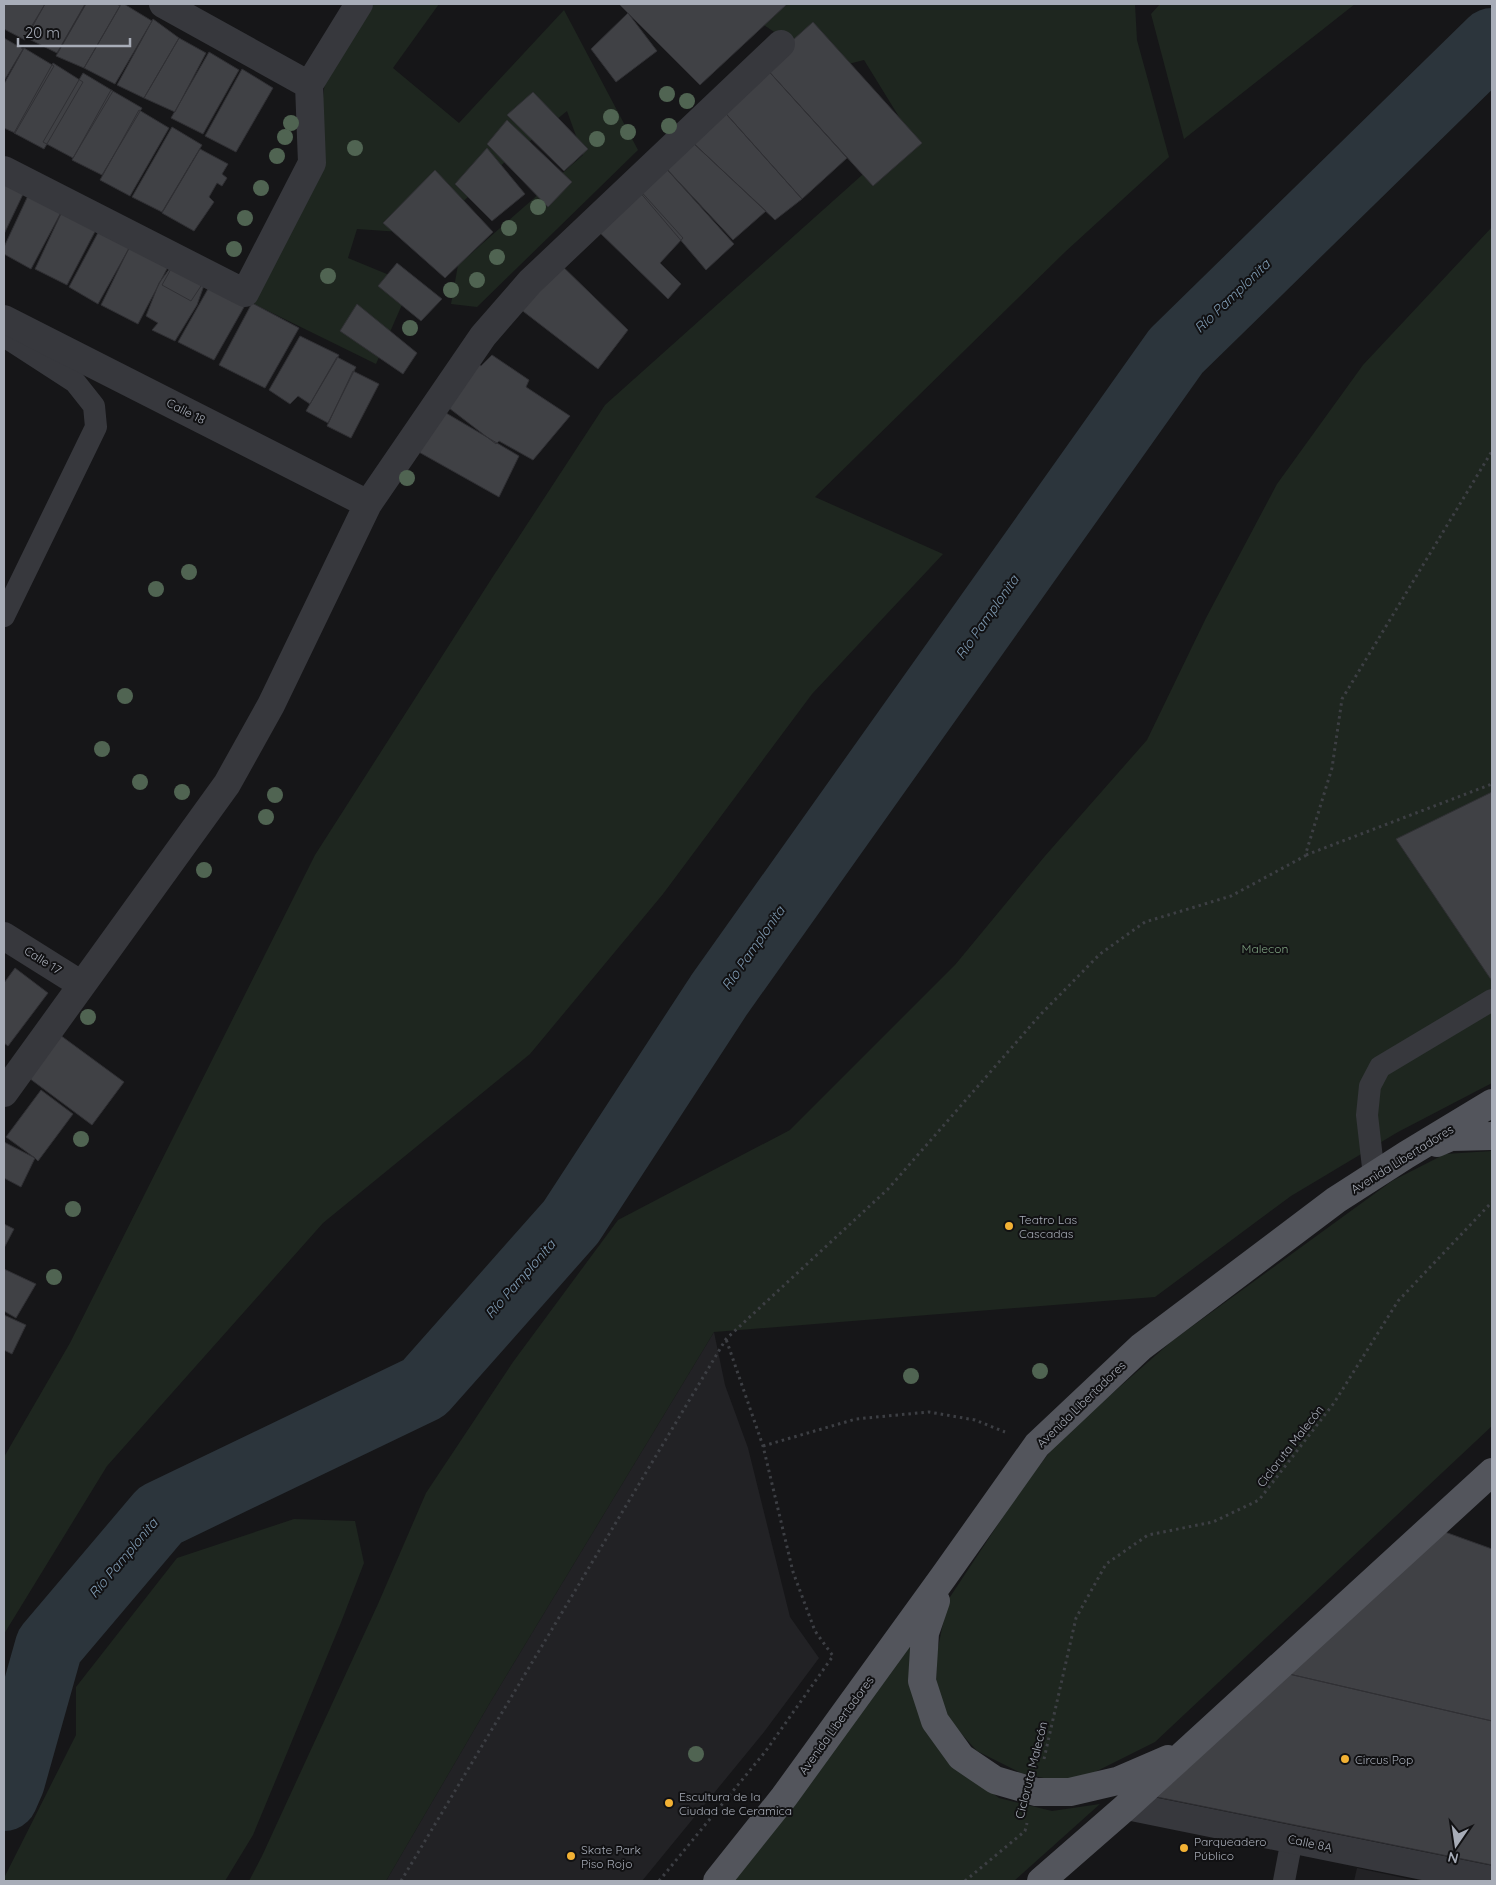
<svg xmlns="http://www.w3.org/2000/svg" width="1496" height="1885" font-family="Quicksand,sans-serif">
<rect width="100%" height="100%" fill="#161618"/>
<path fill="#222225" d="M 714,1332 L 725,1385 L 748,1448 L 790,1617 L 819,1658 L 764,1732 L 642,1881 L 386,1881 L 491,1701 Z
M 1357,1868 L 1418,1881 L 1354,1881 Z"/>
<path fill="#1e261f" d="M 373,4 L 439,4 L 393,68 L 459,123 L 564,10 L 638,150 L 477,307 L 451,304 L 458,265 L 583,155 L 567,111 L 508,159 L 429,234 L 357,229 L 348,258 L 411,284 L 376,364 L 254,304 L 314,184 L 325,79 Z
M 733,4 L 1135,4 L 1137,40 L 1169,157 L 1065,252 L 815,497 L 943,554 L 812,694 L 663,894 L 530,1054 L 323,1223 L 107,1466 L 4,1634 L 4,1457 L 70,1343 L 315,855 L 492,578 L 605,405 L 909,133 L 864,60 L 829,69 Z
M 1160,4 L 1355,4 L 1184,139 L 1151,14 Z
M 1492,227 L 1492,1083 L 1398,1132 L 1291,1196 L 1155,1297 L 714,1332 L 491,1701 L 386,1881 L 249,1881 L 262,1856 L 378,1604 L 426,1493 L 513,1362 L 618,1220 L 790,1130 L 955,965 L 1045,856 L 1147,740 L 1206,618 L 1277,484 L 1363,365 Z
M 1492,1151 L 1492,1426 L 1155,1742 L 1071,1784 L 1021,1773 L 977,1751 L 948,1719 L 936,1682 L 937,1652 L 948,1600 L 1022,1488 L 1059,1440 L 1172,1341 L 1392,1181 L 1445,1154 Z
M 294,1519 L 355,1521 L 364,1563 L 340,1625 L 253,1835 L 225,1881 L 4,1881 L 4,1878 L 76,1735 L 76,1687 L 177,1558 Z
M 912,1642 L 949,1758 L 999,1798 L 1052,1811 L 1100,1804 L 1014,1881 L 731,1881 Z"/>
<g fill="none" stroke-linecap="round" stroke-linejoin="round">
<path stroke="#2c353c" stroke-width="68" d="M 4,1797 L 11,1781 L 49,1646 L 160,1515 L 424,1388 L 571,1222 L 719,995 L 1176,351 L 1492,42"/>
</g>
<path fill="#404145" stroke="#303034" d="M 5,4 L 45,4 L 25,40 L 4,29 L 4,6 Z
M 45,4 L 85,4 L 57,53 L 25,37 Z
M 86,4 L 117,4 L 120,6 L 84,68 L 56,56 Z
M 121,4 L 124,4 L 152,21 L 115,84 L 84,68 Z
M 619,4 L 784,4 L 786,5 L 700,85 Z
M 628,13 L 657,51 L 616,82 L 591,49 Z
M 153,19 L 179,38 L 144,98 L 117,85 Z
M 813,22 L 922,143 L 873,186 L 764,66 Z
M 4,38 L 23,49 L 4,81 Z
M 179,38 L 206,53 L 175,112 L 144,98 Z
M 24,48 L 54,66 L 15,133 L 4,128 L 4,84 Z
M 209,52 L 239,70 L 203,134 L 171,118 Z
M 53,63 L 83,82 L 44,149 L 14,133 Z
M 764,66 L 847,158 L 802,199 L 720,107 Z
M 242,69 L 273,88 L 236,152 L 205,136 Z
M 83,73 L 113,91 L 73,158 L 43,142 Z
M 111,90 L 142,108 L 102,175 L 72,160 Z
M 533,92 L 588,149 L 564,171 L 507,115 Z
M 720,107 L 802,199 L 775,220 L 688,138 Z
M 139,110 L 169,128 L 130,196 L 100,180 Z
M 507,120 L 572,182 L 548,207 L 487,144 Z
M 172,127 L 202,145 L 162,212 L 132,197 Z
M 691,141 L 766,211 L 733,240 L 663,165 Z
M 487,148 L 525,194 L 492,221 L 455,184 Z
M 200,149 L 228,164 L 222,174 L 227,178 L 222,186 L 217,183 L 209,197 L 214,202 L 194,231 L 162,213 Z
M 663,165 L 734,244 L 706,270 L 633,184 Z
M 435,170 L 493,232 L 445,278 L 383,223 Z
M 4,176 L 26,188 L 4,234 Z
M 33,185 L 66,203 L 31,269 L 4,254 L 4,247 Z
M 637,187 L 683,238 L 660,263 L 681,284 L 668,299 L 595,228 Z
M 66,203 L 100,222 L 67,285 L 35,269 Z
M 101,227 L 132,243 L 98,304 L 69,287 Z
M 130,246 L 169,265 L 138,324 L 101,305 Z
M 555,259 L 628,330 L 598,369 L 515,305 Z
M 176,260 L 207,277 L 197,305 L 175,341 L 152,330 L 158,323 L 146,316 L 159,283 Z
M 176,260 L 207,277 L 191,301 L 162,285 Z
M 397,263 L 442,299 L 421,321 L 378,286 Z
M 213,280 L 248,300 L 214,360 L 178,342 Z
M 252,303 L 299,328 L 265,388 L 219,365 Z
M 357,304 L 417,353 L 403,374 L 340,331 Z
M 300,336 L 339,355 L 310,404 L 298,396 L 290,404 L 269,390 Z
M 463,352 L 481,366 L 492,355 L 529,380 L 526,387 L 570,416 L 533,460 L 499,441 L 496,444 L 432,395 Z
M 337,357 L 356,367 L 328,423 L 306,411 Z
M 353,371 L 379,384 L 351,438 L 327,426 Z
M 441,410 L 519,456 L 499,497 L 417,451 Z
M 1492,792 L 1492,981 L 1396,839 Z
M 15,968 L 48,993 L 8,1046 L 4,1043 L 4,983 Z
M 60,1035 L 124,1082 L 92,1125 L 29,1078 Z
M 41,1090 L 73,1114 L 38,1161 L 35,1158 L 6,1137 Z
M 4,1142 L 35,1158 L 21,1187 L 4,1178 Z
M 4,1224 L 14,1229 L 4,1248 Z
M 4,1269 L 36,1284 L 16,1318 L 4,1311 Z
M 4,1315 L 26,1325 L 12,1354 L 4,1350 Z
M 1442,1531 L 1492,1549 L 1492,1721 L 1289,1674 Z
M 1289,1674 L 1492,1721 L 1492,1865 L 1157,1797 Z"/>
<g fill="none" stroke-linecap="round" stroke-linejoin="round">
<path stroke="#3d3f44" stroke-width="3" stroke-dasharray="2.5 4" stroke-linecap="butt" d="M 1306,855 L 1492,784
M 763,1446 L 856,1419 L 929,1412 L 975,1420 L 1005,1432
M 1044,1759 L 1076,1618 L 1106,1564 L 1148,1535 L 1213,1522 L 1259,1500 L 1334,1403 L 1398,1301 L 1492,1202
M 401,1881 L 726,1339 L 888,1189 L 1041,1014 L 1100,954 L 1145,922 L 1231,896 L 1305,856 L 1332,768 L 1342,699 L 1492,451
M 659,1881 L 765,1752 L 833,1656 L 815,1631 L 793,1572 L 763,1446 L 726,1339
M 965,1881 L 1025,1831 L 1027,1823"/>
<path stroke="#37383d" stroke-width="22" d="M 4,336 L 75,382 L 94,406 L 96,427 L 4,616
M 1374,1176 L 1367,1115 L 1370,1086 L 1380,1067 L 1492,1000
M 1284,1881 L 1292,1839"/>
<path stroke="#37383d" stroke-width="28" d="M 163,4 L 309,85
M 4,170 L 245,293 L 312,163 L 309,85 L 359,4
M 4,319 L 368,504
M 4,936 L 82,985
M 4,1093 L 227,784 L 271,705 L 368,504 L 483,336 L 530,282 L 781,44
M 1127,1806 L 1492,1880"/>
<path stroke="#53555c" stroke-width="28" d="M 1437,1143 L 1451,1137 L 1492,1136
M 936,1601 L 925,1633 L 922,1681 L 935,1721 L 961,1757 L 995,1780 L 1036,1792 L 1070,1792 L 1117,1781 L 1168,1759
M 717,1881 L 784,1797 L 944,1576 L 1037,1445 L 1141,1347 L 1336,1200 L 1406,1155 L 1492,1103
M 1041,1881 L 1127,1806 L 1492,1472"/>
</g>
<g fill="#506452">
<circle cx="667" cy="94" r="8"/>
<circle cx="687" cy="101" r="8"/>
<circle cx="611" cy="117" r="8"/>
<circle cx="291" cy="123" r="8"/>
<circle cx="669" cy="126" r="8"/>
<circle cx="628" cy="132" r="8"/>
<circle cx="285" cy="137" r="8"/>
<circle cx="597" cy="139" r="8"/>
<circle cx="355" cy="148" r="8"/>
<circle cx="277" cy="156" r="8"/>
<circle cx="261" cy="188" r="8"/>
<circle cx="538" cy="207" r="8"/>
<circle cx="245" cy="218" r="8"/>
<circle cx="509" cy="228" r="8"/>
<circle cx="234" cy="249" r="8"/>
<circle cx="497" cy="257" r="8"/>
<circle cx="328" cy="276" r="8"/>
<circle cx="477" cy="280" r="8"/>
<circle cx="451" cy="290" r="8"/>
<circle cx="410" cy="328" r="8"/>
<circle cx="407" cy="478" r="8"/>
<circle cx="189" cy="572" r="8"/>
<circle cx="156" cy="589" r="8"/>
<circle cx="125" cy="696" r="8"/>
<circle cx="102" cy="749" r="8"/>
<circle cx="140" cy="782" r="8"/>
<circle cx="182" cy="792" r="8"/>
<circle cx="275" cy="795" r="8"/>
<circle cx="266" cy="817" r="8"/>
<circle cx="204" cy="870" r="8"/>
<circle cx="88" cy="1017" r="8"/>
<circle cx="81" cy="1139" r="8"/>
<circle cx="73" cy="1209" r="8"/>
<circle cx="54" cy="1277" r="8"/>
<circle cx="1040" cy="1371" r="8"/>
<circle cx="911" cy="1376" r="8"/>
<circle cx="696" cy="1754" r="8"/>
</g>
<g fill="#f2b134" stroke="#111113" stroke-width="2">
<circle cx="1009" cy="1226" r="5"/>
<circle cx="1345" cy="1759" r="5"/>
<circle cx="669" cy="1803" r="5"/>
<circle cx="1184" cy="1848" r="5"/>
<circle cx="571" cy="1856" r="5"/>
</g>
<g text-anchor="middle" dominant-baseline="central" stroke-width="4" stroke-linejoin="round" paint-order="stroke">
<g font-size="12" fill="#a8adb8" stroke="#111113">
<text transform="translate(186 411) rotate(27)">Calle 18</text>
<text transform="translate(43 960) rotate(32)">Calle 17</text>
<text transform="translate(1402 1159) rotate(-32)">Avenida Libertadores</text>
<text transform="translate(1081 1404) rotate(-44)">Avenida Libertadores</text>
<text transform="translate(1290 1446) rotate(-52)">Cicloruta Malecón</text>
<text transform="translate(836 1725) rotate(-54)">Avenida Libertadores</text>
<text transform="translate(1031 1770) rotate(-76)">Cicloruta Malecón</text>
<text transform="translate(1310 1843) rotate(12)">Calle 8A</text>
</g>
<g font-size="12" fill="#7fa381" stroke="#111113">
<text x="1265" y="948">Malecon</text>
</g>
<g font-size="12" fill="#a8adb8" stroke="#111113" text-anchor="start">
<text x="1019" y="1219">Teatro Las<tspan x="1019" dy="14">Cascadas</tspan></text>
<text x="1355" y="1759">Circus Pop</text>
<text x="679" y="1796">Escultura de la<tspan x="679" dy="14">Ciudad de Ceramica</tspan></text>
<text x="1194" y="1841">Parqueadero<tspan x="1194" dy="14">Público</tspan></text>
<text x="581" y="1849">Skate Park<tspan x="581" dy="14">Piso Rojo</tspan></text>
</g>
<g font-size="14" font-style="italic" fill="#7f9bb3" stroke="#111113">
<text transform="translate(1232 296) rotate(-44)">Río Pamplonita</text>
<text transform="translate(987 617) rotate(-55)">Río Pamplonita</text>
<text transform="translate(753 948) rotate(-55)">Río Pamplonita</text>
<text transform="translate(520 1279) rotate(-49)">Río Pamplonita</text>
<text transform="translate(123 1558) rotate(-50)">Río Pamplonita</text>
</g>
</g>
<rect width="1496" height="1885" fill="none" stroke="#a8adb8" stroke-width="10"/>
<g transform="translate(1456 1845) rotate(193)" stroke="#111113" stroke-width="4" paint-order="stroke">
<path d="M0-4L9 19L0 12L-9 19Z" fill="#a8adb8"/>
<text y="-8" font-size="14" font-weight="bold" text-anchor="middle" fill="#a8adb8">N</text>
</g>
<path d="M18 38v8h112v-8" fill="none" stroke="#a8adb8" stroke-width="2.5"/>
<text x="25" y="38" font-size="15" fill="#a8adb8" stroke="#111113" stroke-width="4" paint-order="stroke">20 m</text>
</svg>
